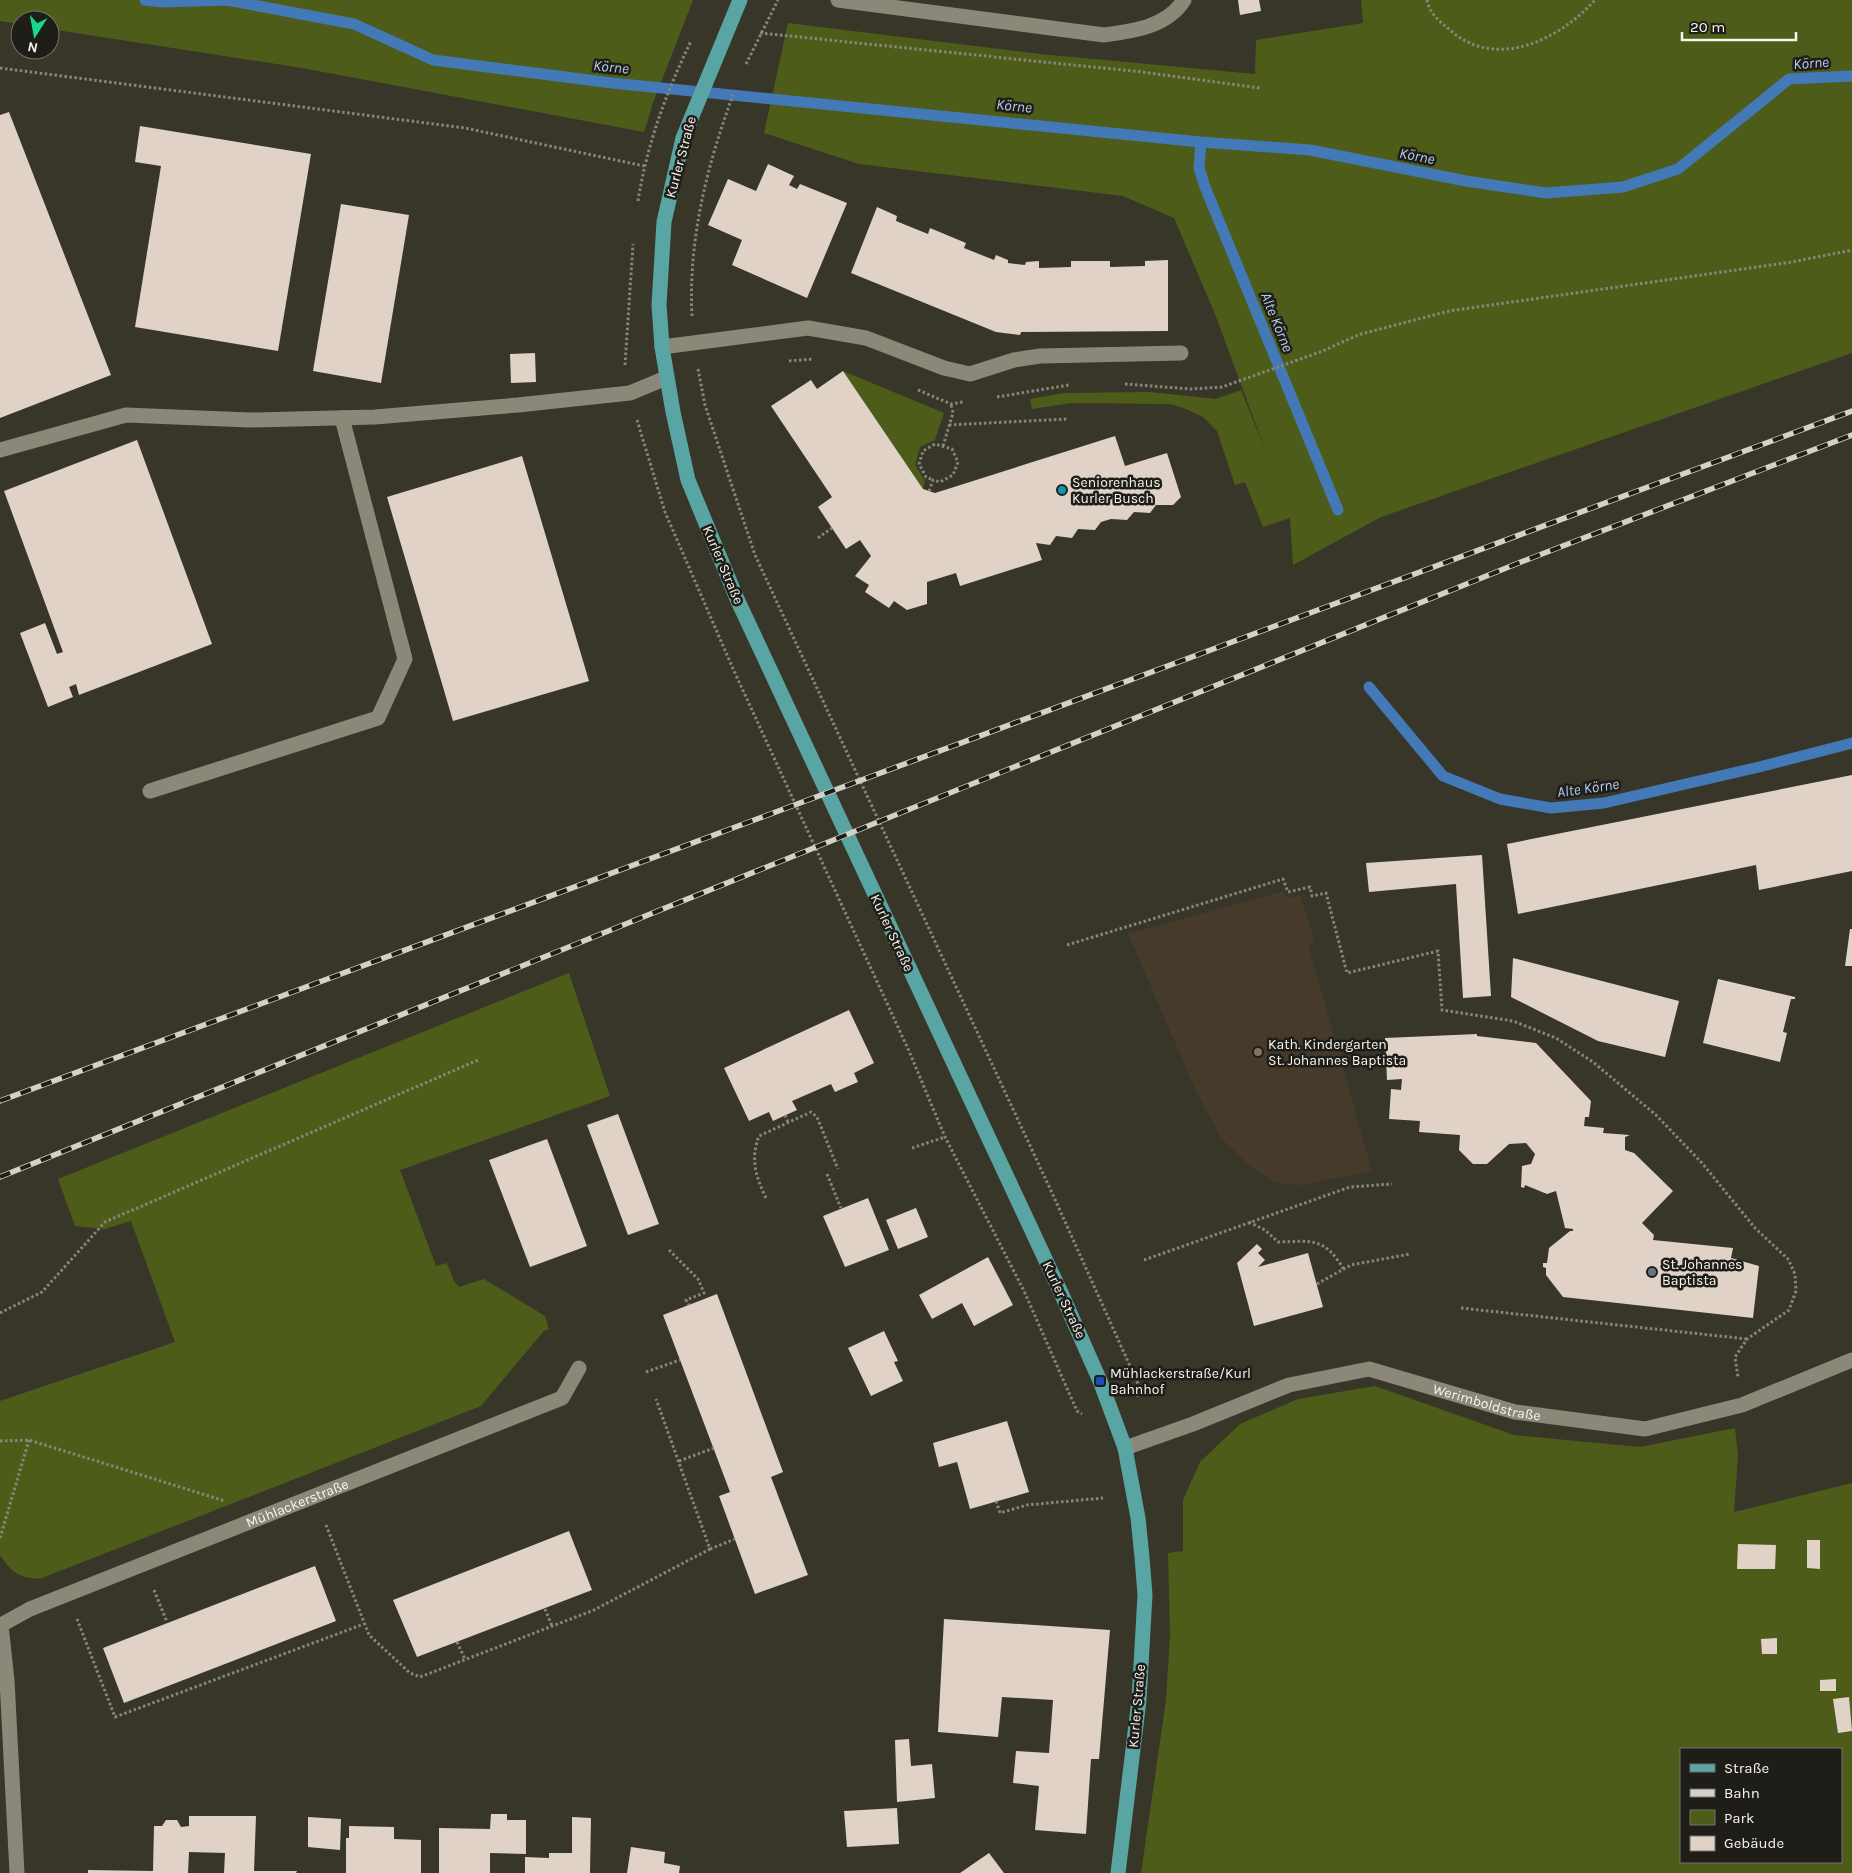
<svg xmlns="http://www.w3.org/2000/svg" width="1852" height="1873" font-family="Karla,sans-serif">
<rect width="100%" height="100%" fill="#383629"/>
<path fill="#463b2b" d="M 1284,891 L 1287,898 L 1300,895 L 1315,941 L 1308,944 L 1372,1171 L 1301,1185 L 1276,1183 L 1252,1168 L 1221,1138 L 1197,1093 L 1128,934 Z"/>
<path fill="#4d5c19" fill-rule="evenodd" d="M 0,0 L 693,0 L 653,103 L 644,132 L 302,68 L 50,29 L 50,20 L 20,20 L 20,24 L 0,21 Z
M 1361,0 L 1852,0 L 1852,353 L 1381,517 L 1293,565 L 1290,518 L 1263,527 L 1245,482 L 1235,485 L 1217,431 L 1203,417 L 1184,408 L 1170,404 L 1071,403 L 1032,409 L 1030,399 L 1064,393 L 1150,392 L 1216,399 L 1241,390 L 1266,452 L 1215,314 L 1174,218 L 1123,196 L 859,164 L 764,133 L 788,23 L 1040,54 L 1255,74 L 1256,40 L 1363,23 Z
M 843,371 L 944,413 L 935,440 L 920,447 L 915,465 L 925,481 L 923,489 Z
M 569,973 L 610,1096 L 400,1170 L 436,1266 L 447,1263 L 454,1281 L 459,1287 L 484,1279 L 545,1316 L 549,1329 L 544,1331 L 481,1406 L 42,1578 C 22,1581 10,1571 0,1555 L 0,1401 L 175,1342 L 131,1221 L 105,1229 L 75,1226 L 58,1179 Z
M 1375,1386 L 1514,1435 L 1640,1447 L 1735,1428 L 1738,1456 L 1734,1512 L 1852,1483 L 1852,1873 L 1141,1873 L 1166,1700 L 1170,1635 L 1168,1553 L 1183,1551 L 1183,1500 L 1200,1462 L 1240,1424 L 1298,1399 ZM 1681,1749 L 1841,1749 L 1841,1862 L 1681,1862 Z"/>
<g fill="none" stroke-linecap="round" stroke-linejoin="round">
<path stroke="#4479b7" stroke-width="11" d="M 145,0 L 162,2 L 227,0 L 354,24 L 433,60 L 612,83 L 1201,142 L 1310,150 L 1466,181 L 1546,193 L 1623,187 L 1678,169 L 1789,79 L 1852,76
M 1201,142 L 1199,168 L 1205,187 L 1338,510
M 1369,687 L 1443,776 L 1500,799 L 1551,808 L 1604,803 L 1759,767 L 1852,743"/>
</g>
<path fill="#e0d2c7" d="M 1238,0 L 1259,0 L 1261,11 L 1240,15 Z
M 9,112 L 111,375 L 0,418 L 0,115 Z
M 140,126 L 311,154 L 278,351 L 135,327 L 161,166 L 135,162 Z
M 768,164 L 794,176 L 789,185 L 797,189 L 800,184 L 847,203 L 807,298 L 732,265 L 742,240 L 708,225 L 728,179 L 756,191 Z
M 341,204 L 409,215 L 381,383 L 313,371 Z
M 877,207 L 897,216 L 896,221 L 928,234 L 930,228 L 966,243 L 964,248 L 994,260 L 996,255 L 1008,260 L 1008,263 L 1025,265 L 1026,262 L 1039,261 L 1039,268 L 1071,267 L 1071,261 L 1110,261 L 1110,267 L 1145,266 L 1145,261 L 1168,260 L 1168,331 L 1021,332 L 1020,335 L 996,332 L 851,273 Z
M 535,353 L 536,382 L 511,383 L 510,354 Z
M 843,371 L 923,489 L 935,493 L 1115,436 L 1125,466 L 1167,453 L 1181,497 L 1173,505 L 1156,505 L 1150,513 L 1134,512 L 1127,520 L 1111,519 L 1101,522 L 1095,530 L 1078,529 L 1072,538 L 1056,536 L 1050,545 L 1036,543 L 1042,560 L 960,586 L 956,573 L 927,582 L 927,604 L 907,610 L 894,601 L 889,608 L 865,592 L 869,585 L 855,576 L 871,556 L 860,540 L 846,549 L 818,507 L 832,497 L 771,406 L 811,380 L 817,389 Z
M 137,440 L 212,644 L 79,695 L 76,684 L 69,687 L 73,697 L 48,707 L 20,633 L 45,623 L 57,654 L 63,652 L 4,491 Z
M 522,456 L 589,681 L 453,721 L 387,497 Z
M 1852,775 L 1852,871 L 1759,890 L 1756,865 L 1518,914 L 1507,844 Z
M 1482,855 L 1491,996 L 1463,998 L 1456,884 L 1369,892 L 1366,863 Z
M 1850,929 L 1852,929 L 1852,966 L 1845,966 Z
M 1513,958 L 1679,1001 L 1665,1057 L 1598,1041 L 1511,997 Z
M 1718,979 L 1795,997 L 1795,999 L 1791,999 L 1783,1032 L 1787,1033 L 1780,1062 L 1703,1043 Z
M 849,1010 L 874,1063 L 854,1073 L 858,1082 L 835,1092 L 831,1084 L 792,1101 L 797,1110 L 773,1121 L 769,1112 L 749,1121 L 724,1068 Z
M 1477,1034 L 1477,1036 L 1536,1043 L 1591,1101 L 1589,1117 L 1585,1117 L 1584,1126 L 1604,1128 L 1603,1133 L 1630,1135 L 1625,1137 L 1625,1150 L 1634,1153 L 1673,1191 L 1642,1223 L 1654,1235 L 1653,1240 L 1733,1248 L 1731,1258 L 1759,1266 L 1753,1318 L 1563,1297 L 1546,1275 L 1546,1268 L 1543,1267 L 1543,1263 L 1547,1263 L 1549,1248 L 1570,1231 L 1573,1231 L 1573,1229 L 1565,1228 L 1556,1191 L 1547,1194 L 1525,1185 L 1524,1188 L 1521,1187 L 1522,1166 L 1531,1164 L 1535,1154 L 1526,1143 L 1509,1144 L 1487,1164 L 1473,1164 L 1459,1150 L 1460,1135 L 1419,1132 L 1420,1121 L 1389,1119 L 1391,1089 L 1401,1090 L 1402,1079 L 1387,1080 L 1385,1038 Z
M 618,1114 L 659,1224 L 628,1235 L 587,1125 Z
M 547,1139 L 587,1246 L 530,1267 L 489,1160 Z
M 868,1198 L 889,1250 L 845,1267 L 823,1216 Z
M 916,1208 L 928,1237 L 898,1249 L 886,1220 Z
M 1257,1244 L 1262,1249 L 1258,1253 L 1265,1260 L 1258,1267 L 1308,1253 L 1323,1307 L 1254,1326 L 1237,1263 Z
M 988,1257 L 1013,1305 L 974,1326 L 962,1303 L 932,1319 L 919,1295 Z
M 717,1294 L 783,1472 L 771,1477 L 808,1575 L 755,1594 L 719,1496 L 730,1492 L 663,1315 Z
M 884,1331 L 898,1361 L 894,1362 L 903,1381 L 871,1396 L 848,1348 Z
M 1007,1421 L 1029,1492 L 970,1509 L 957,1462 L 939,1467 L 933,1443 Z
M 569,1531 L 592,1590 L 417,1657 L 393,1600 Z
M 1807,1540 L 1820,1540 L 1820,1569 L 1807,1568 Z
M 1738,1544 L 1776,1545 L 1775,1569 L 1737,1569 Z
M 315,1566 L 336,1621 L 124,1703 L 103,1648 Z
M 944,1619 L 1110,1630 L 1099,1759 L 1091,1759 L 1086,1834 L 1035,1830 L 1039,1786 L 1013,1783 L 1016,1751 L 1049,1753 L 1053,1700 L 1002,1697 L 998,1737 L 938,1732 Z
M 1777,1638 L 1777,1654 L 1762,1654 L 1761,1639 Z
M 1836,1679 L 1836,1691 L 1820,1691 L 1820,1680 Z
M 1849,1697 L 1852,1731 L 1838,1733 L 1833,1699 Z
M 909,1739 L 911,1766 L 932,1764 L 935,1798 L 897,1802 L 895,1740 Z
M 897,1808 L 899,1844 L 847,1847 L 844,1811 Z
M 491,1814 L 507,1814 L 507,1820 L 526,1820 L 526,1854 L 490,1853 L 490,1873 L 439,1873 L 439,1828 L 490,1829 Z
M 189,1816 L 256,1816 L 254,1871 L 297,1871 L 296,1873 L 224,1873 L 225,1853 L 189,1852 L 188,1873 L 88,1873 L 88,1870 L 153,1871 L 154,1826 L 162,1826 L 166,1820 L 177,1820 L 181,1827 L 189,1826 Z
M 308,1817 L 341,1819 L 340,1850 L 308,1847 Z
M 572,1817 L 591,1818 L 590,1873 L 525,1873 L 525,1857 L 549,1858 L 549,1853 L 572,1853 Z
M 349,1826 L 394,1827 L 394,1839 L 421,1840 L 421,1873 L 346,1873 L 346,1838 L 349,1838 Z
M 631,1847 L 665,1852 L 664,1863 L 680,1866 L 679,1873 L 627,1873 Z
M 989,1853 L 1004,1873 L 960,1873 Z"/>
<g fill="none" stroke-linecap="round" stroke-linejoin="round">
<path stroke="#88867b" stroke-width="3" stroke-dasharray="2.5 2.5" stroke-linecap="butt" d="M 1427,0 C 1429,13 1440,22 1450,30 C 1496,71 1559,40 1595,0
M 760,33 L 1142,72 L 1260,88
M 746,64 L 778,0
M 0,68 L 465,128 L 644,166
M 638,201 C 647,144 666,93 691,41
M 692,316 C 688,241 707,165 733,95
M 789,361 L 813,359
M 625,365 L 633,244
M 698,369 L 705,405 L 755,555 L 1053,1195 L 1139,1386 L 1137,1397
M 1125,384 L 1191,389 L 1222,387 L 1320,352 L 1361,334 L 1449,311 L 1792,262 L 1852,250
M 918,390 L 951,404 L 963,402
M 997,397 L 1069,385
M 637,420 L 665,512 L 734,671 L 909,1051 L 945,1137 L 1024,1291 L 1077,1411 L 1082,1414
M 949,425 L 1067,419
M 943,446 L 953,413 L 951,404
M 929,491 L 933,480 L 940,482 L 953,475 L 958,462 L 952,449 L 935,444 L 923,451 L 919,464 L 926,477 L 933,480
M 818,538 L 832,528
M 1067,945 L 1283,879 L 1288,892 L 1310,887 L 1312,896 L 1326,893 L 1347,973 L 1438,951 L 1442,1010 L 1513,1021 L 1556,1038 L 1593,1062 L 1656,1115 L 1702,1163 L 1755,1228 L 1788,1259 L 1795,1274 L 1796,1291 L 1789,1310 L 1747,1339 L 1735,1357 L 1738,1377
M 785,1115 L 788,1122
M 912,1148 L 945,1137
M 827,1174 L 841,1208
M 766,1198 C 756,1177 750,1159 759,1136 L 811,1112 L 817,1117 L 838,1169
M 1249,1222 L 1265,1230 L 1278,1242 C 1312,1241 1325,1237 1344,1270
M 669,1250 L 698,1279 L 704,1293 L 686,1300 L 689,1305
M 1144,1260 L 1350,1187 L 1392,1184
M 1317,1284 L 1351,1265 L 1410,1254
M 1461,1308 L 1747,1339
M 0,1313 L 42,1292 L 105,1222 L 478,1060
M 646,1372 L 680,1360
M 0,1441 L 29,1440 L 225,1501
M 679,1461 L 714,1448
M 996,1501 L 1000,1513 L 1027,1505 L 1103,1498
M 326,1525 L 369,1635 L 410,1673 L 420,1677 L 594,1610 L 710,1549 L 656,1399
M 0,1538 L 29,1440
M 710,1549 L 735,1539
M 154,1590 L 167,1622
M 545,1609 L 552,1626
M 77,1619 L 115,1717 L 364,1624
M 457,1642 L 465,1659"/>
<g stroke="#8b8879" stroke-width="15">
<path d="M 838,0 L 1104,35 C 1133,31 1167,27 1184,0"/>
<path d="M 662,347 L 808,328 L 866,338 L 944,368 L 970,374 L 1014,360 L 1040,356 L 1181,353"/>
<path d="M 0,450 L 126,415 L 249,420 L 375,417 L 518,405 L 630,393 L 666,378"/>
<path d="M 150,791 L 378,718 L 405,659 L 342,418"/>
<path id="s1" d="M 1125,1448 L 1193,1424 L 1289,1385 L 1369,1369 L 1515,1412 L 1645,1429 L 1742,1405 L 1852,1360"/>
<path id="s2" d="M 17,1873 L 7,1680 L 1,1625 L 30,1609 L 562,1398 L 579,1368"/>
</g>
<path stroke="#59a5a4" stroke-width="15" d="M 740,0 L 683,138 L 664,222 L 659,305 L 662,347 L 673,412 L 688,480 L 737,599 L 1062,1295 L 1100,1381 L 1125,1448 L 1138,1518 L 1142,1557 L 1145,1595 L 1139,1700 L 1118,1873"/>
<g stroke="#d3d1c8" stroke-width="5.5">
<path id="rail" d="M 0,1101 L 1852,411
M 0,1177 L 1521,562 L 1852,435"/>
</g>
<use href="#rail" stroke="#1e1d17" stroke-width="4" stroke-dasharray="11" stroke-linecap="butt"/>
</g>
<circle fill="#0f9aa8" stroke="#1e1d17" stroke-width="2" cx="1062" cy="490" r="5"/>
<circle fill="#8d6e63" stroke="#1e1d17" stroke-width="2" cx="1258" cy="1052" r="5"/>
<circle fill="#6b7280" stroke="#1e1d17" stroke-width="2" cx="1652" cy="1272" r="5"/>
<rect fill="#1a4fb4" stroke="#1e1d17" stroke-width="2" x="1095" y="1376" width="10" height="10" rx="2.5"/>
<g text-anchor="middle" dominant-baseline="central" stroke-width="5" stroke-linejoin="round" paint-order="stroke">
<g font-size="14" fill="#f7f5ed" stroke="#1e1d17">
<text transform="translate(681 157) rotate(-75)">Kurler Straße</text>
<text transform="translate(723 565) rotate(67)">Kurler Straße</text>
<text transform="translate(892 933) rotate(65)">Kurler Straße</text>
<text transform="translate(1064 1300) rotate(65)">Kurler Straße</text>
<text stroke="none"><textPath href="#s1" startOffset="380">Werimboldstraße</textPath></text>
<text stroke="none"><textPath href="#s2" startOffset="569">Mühlackerstraße</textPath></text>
<text transform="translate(1137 1706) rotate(-85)">Kurler Straße</text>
</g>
<g font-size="14" fill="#f7f5ed" stroke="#1e1d17" text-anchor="start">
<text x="1072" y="482">Seniorenhaus<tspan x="1072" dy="16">Kurler Busch</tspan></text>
<text x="1268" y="1044">Kath. Kindergarten<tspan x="1268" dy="16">St. Johannes Baptista</tspan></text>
<text x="1662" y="1264">St. Johannes<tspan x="1662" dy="16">Baptista</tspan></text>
<text x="1110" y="1373">Mühlackerstraße/Kurl<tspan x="1110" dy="16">Bahnhof</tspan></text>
</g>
<g font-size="15" font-style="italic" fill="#b1cdef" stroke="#1e1d17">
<text transform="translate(1811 63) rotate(-4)">Körne</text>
<text transform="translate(611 67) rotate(6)">Körne</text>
<text transform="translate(1014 106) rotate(6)">Körne</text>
<text transform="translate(1417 156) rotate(11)">Körne</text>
<text transform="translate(1277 322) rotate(68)">Alte Körne</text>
<text transform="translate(1588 788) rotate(-8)">Alte Körne</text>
</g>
</g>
<rect x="1680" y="1748" width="162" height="115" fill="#1e1d17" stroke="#75736d"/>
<rect x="1690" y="1764" width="25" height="8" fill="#59a5a4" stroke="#75736d"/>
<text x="1724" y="1773" font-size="15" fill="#f7f5ed">Straße</text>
<rect x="1690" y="1789" width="25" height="8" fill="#d3d1c8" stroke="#75736d"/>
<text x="1724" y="1798" font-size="15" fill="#f7f5ed">Bahn</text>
<rect x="1690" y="1810" width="25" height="15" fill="#4d5c19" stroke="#75736d"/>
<text x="1724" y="1823" font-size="15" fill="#f7f5ed">Park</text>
<rect x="1690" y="1836" width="25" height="15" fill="#e0d2c7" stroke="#75736d"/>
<text x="1724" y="1848" font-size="15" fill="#f7f5ed">Gebäude</text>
<g transform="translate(35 35) rotate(191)"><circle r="24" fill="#1e1d17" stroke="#75736d"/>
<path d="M0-4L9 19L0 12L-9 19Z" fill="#17d989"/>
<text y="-8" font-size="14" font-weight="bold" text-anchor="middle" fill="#f7f5ed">N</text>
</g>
<path d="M1682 32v8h114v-8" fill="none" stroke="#f7f5ed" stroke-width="2.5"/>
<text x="1690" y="32" font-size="15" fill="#f7f5ed" stroke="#1e1d17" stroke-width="4" paint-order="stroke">20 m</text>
</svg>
